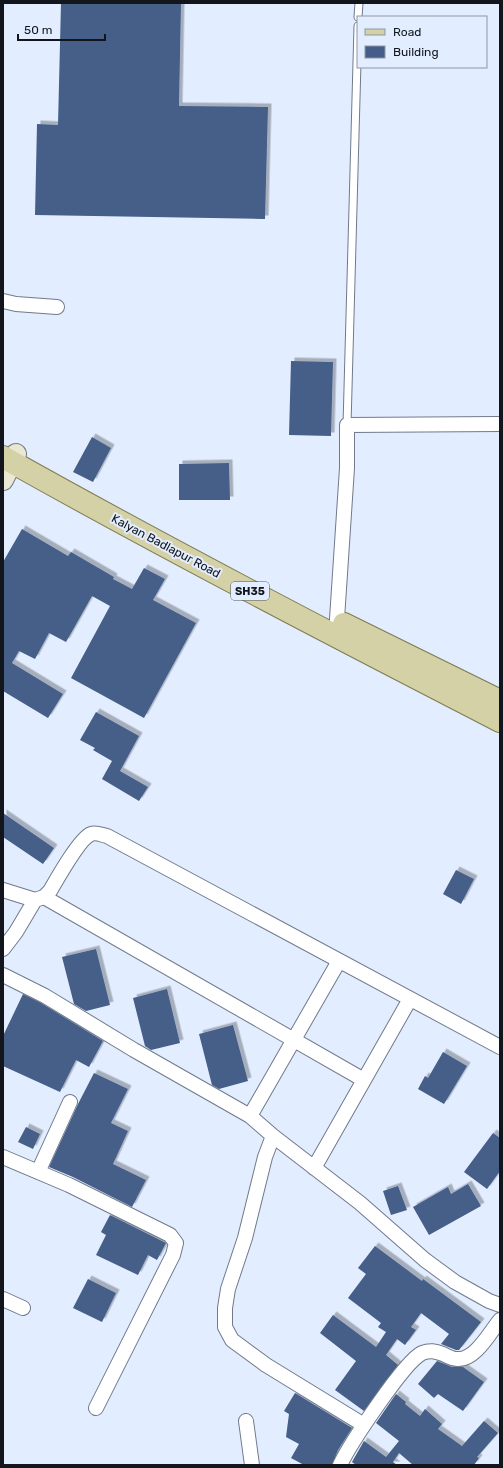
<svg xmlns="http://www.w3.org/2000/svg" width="503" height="1468" font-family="Rubik,sans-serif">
<defs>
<filter id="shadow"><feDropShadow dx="3.5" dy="-3.5" stdDeviation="0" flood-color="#0004"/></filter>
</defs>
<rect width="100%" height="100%" fill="#e2edff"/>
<path fill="#445e89" filter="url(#shadow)" d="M 61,3 L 181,3 L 179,106 L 268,107 L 265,219 L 35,215 L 37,124 L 58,125 Z
M 291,361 L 333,362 L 331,436 L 289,435 Z
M 92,437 L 111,448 L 93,482 L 73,472 Z
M 229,463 L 230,500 L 179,500 L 179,464 Z
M 22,529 L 68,556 L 71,552 L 114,577 L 113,579 L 132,589 L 144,568 L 165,579 L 153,600 L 196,623 L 144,718 L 71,678 L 110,606 L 92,596 L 66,642 L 49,633 L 35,659 L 19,651 L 12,663 L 63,694 L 48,718 L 3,691 L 3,562 Z
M 96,712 L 139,736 L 120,771 L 148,787 L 139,801 L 102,779 L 112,761 L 93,750 L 95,748 L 80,740 Z
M 3,813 L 54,848 L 43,864 L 3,837 Z
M 456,870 L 474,879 L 461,904 L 443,894 Z
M 96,949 L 110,1005 L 86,1011 L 74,1004 L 62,957 Z
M 167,989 L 180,1043 L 151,1050 L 145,1046 L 133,998 Z
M 23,994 L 41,1003 L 103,1041 L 89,1067 L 76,1060 L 60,1092 L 3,1066 L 3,1036 Z
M 233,1025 L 248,1081 L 219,1089 L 212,1085 L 199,1034 Z
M 443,1052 L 467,1066 L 444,1104 L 418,1089 L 425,1076 L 428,1078 Z
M 94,1073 L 128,1089 L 111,1123 L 128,1131 L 113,1164 L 146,1180 L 132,1207 L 73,1177 L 49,1167 L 78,1104 Z
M 26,1127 L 40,1134 L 33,1149 L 18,1142 Z
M 493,1133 L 500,1138 L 500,1171 L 487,1189 L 464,1172 Z
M 468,1184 L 481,1206 L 429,1235 L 413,1207 L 448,1187 L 451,1194 Z
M 398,1186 L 407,1210 L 391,1215 L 383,1191 Z
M 110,1215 L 166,1243 L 157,1260 L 148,1255 L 138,1275 L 96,1255 L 106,1235 L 101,1232 Z
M 375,1246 L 422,1281 L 423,1279 L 481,1322 L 459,1350 L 456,1350 L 441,1344 L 449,1334 L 421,1313 L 411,1327 L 416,1330 L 405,1345 L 397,1339 L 386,1355 L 398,1365 L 364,1411 L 335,1390 L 356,1361 L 320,1333 L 333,1315 L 376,1347 L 386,1332 L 378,1327 L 381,1323 L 348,1298 L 366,1274 L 358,1268 Z
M 88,1279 L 116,1293 L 102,1322 L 73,1308 Z
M 437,1361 L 452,1367 L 463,1367 L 484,1382 L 463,1411 L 438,1394 L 434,1398 L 418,1384 Z
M 295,1393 L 352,1428 L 338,1450 L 332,1465 L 304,1465 L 291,1458 L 299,1444 L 286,1437 L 289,1414 L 284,1411 Z
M 396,1394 L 406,1402 L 405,1404 L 420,1416 L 425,1409 L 442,1424 L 438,1429 L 462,1446 L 484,1421 L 498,1433 L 477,1457 L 479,1458 L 474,1465 L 413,1465 L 399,1453 L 393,1462 L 397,1465 L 356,1465 L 352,1462 L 364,1441 L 386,1457 L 399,1441 L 376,1423 Z"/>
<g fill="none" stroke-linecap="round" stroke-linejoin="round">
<g stroke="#707a8a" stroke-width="9">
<path id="lane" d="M 358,17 L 359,3
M 347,425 L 358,26"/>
</g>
<g stroke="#707a8a" stroke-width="16">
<path id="street" d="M 3,301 L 16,304 L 57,307
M 336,634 L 347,468 L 347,425 L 500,424
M 3,890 L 35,900 L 44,897 L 50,891 C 57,879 80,838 91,834 C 96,832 102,835 107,836 L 500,1047
M 44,897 L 364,1080
M 3,949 L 16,932 L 35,900
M 3,975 L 45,996 L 134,1050 L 250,1116 L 273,1136 L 360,1203 L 425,1260 L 455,1282 L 489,1301 L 500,1305
M 250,1116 L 339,961
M 273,1136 L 265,1157 L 245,1238 L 228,1289 L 225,1308 L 225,1327 L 232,1340 L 266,1365 L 364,1425
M 3,1157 L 69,1185 L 170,1235 L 176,1243 L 173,1255 L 96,1408
M 314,1168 L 410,999
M 38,1172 L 70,1102
M 3,1299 L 23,1308
M 246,1421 L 252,1465
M 340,1465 C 350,1444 404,1362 422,1353 C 430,1350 435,1351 443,1354 C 447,1356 452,1359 457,1359 C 475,1361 490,1332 500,1320"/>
</g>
<g stroke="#707a8a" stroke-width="22">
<path id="secondary" d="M 3,480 L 16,454"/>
</g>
<g stroke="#7e7c4f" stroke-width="24">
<path id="primary" d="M 3,457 C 167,549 333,635 500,721
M 344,624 L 500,701"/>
</g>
<use href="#lane" stroke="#fff" stroke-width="7"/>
<use href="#street" stroke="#fff" stroke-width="14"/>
<use href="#secondary" stroke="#eae8d2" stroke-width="20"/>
<use href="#primary" stroke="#d4d1a6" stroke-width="22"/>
</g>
<g text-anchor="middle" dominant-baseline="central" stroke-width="4" stroke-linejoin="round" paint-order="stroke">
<rect fill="#e2edff" stroke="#505660" stroke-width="1" x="231" y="582" width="38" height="18" rx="3"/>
<g font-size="11" font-weight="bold" fill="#12161c">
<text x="250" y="591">SH35</text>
</g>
<g font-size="12" fill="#12161c" stroke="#e2edff">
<text transform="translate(166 546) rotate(28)">Kalyan Badlapur Road</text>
</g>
</g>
<rect width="503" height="1468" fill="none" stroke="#12161c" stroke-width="8"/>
<rect x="357" y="16" width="130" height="52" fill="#e2edff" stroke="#8f97a4"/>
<rect x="365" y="29" width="20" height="6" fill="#d4d1a6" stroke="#8f97a4"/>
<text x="393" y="36" font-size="12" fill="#12161c">Road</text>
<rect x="365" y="46" width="20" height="12" fill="#445e89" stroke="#8f97a4"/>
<text x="393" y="56" font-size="12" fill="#12161c">Building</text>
<path d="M18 34v6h87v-6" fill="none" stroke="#12161c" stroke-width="2"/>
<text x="24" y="34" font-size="12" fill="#12161c" stroke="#e2edff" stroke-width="3" paint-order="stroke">50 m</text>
</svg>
